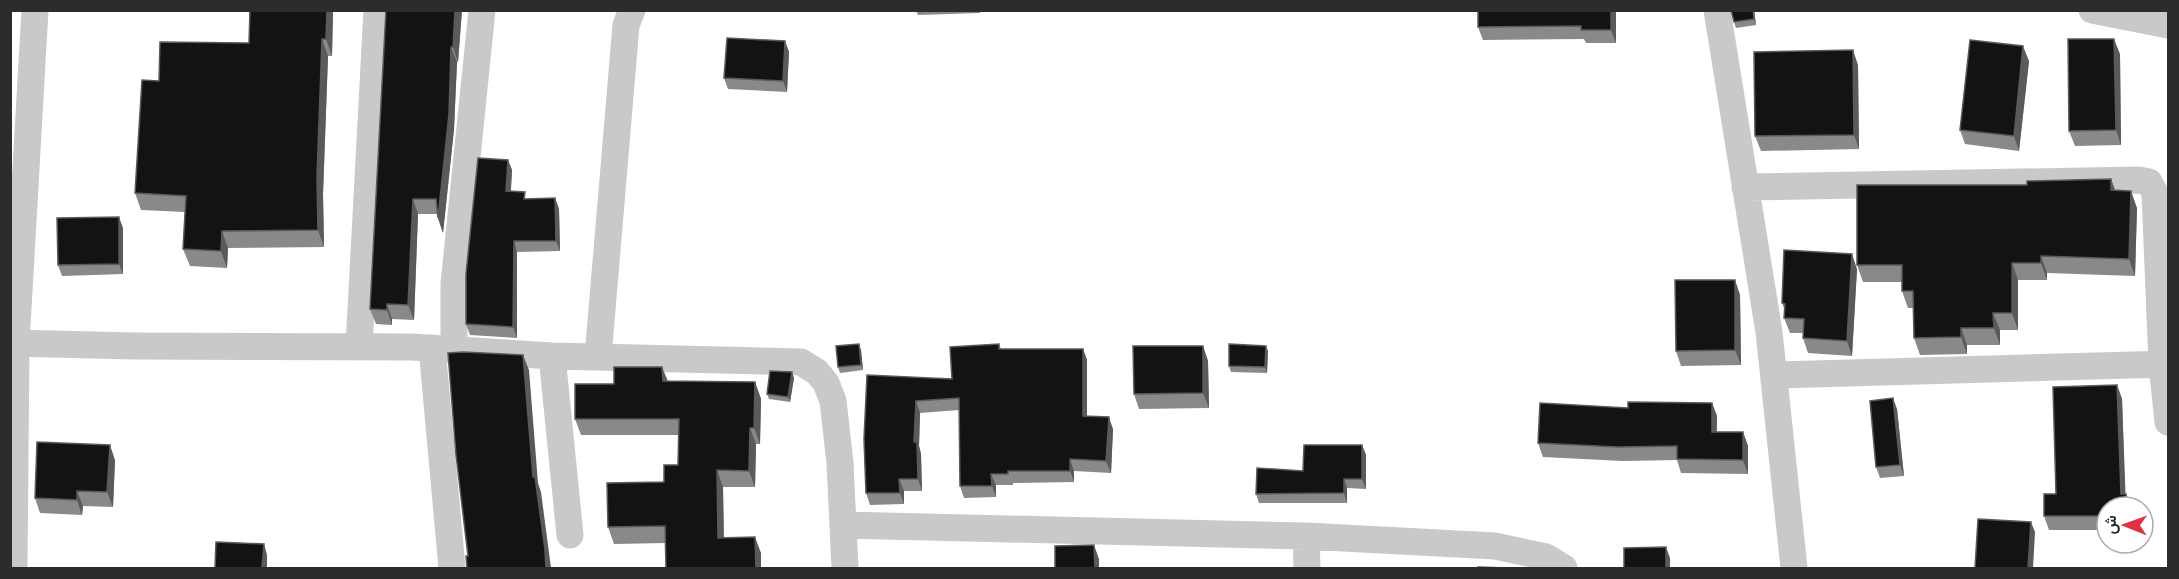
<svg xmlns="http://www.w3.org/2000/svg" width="2179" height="579" font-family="Manrope,Vazirmatn,sans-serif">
<rect width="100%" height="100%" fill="#fff"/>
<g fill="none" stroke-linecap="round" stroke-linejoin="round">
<path stroke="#c9c9c9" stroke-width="27" d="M 1717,10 L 1769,332 L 1794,568
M 2092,10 L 2168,25
M 1745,187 L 2139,180 L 2149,182 L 2155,193 L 2162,364 L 2168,422
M 10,343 L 135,346 L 412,347 L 552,356 L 801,362 L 817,372 L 826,383 L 833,401 L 840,463 L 845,568
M 359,347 L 377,10
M 432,348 L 452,568
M 454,349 L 454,284 L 482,10
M 552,356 L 570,535
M 598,357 L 626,25 L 632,10
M 1774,375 L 2168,364
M 843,525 L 1306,536 L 1307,568
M 1306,536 L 1495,546 L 1546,557 L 1564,568
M 14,568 L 16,344 L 35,10"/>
</g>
<path fill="#898989" d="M 250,10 L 333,10 L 332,56 L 328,56 L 323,194 L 324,247 L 228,248 L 227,268 L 190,266 L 183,249 L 185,212 L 141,210 L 135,193 L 159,81 L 249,43 Z
M 386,10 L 462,10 L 458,62 L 457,62 L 454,129 L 443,233 L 438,218 L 438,214 L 418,214 L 414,320 L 392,319 L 392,325 L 376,324 L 370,309 Z
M 916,10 L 980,10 L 980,13 L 918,15 Z
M 1478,10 L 1616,10 L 1616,43 L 1586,43 L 1584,39 L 1483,40 L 1478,27 Z
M 1754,10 L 1756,25 L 1736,28 L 1734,22 Z
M 785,41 L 789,52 L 787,92 L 728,89 L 724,78 Z
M 2120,54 L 2121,145 L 2075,146 L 2069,131 Z
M 2029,61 L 2019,151 L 1965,144 L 1960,130 Z
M 1858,65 L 1859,149 L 1761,151 L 1755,136 Z
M 508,160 L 512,170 L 511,191 L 527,199 L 555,198 L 559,209 L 560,251 L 517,252 L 517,338 L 470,335 L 466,324 Z
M 2111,179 L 2115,190 L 2137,208 L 2135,276 L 2047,273 L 2047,280 L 2018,280 L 2018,330 L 2000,330 L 2000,345 L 1967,345 L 1967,354 L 1920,355 L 1914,338 L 1914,308 L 1908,308 L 1902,291 L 1902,282 L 1863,282 L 1857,265 L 2027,185 Z
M 123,228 L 123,274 L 62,276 L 58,265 Z
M 1857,269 L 1852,356 L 1808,353 L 1803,338 L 1803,333 L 1790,333 L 1784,318 L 1785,311 L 1782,303 Z
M 1735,280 L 1740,295 L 1741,365 L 1681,366 L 1676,351 Z
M 999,344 L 1001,349 L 1083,349 L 1087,360 L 1087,416 L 1113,429 L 1111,473 L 1074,471 L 1074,482 L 1013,483 L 1013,485 L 996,485 L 996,497 L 964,498 L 960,486 L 959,410 L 920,413 L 919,446 L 921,454 L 922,491 L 904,491 L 904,504 L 870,505 L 866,493 L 867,375 L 952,379 Z
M 1203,346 L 1208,361 L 1209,408 L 1139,409 L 1134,394 Z
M 861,350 L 863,370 L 840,373 L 838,367 Z
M 1268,351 L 1267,373 L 1231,372 L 1229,366 Z
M 662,367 L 668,381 L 755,382 L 761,399 L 760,444 L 756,444 L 755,487 L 723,487 L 724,538 L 761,553 L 666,543 L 614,544 L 608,527 L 664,482 L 678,465 L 678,435 L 581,435 L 575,419 L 614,384 Z
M 794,378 L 790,402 L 769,399 L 767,394 Z
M 2117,385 L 2122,399 L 2125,494 L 2131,507 L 2107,507 L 2107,530 L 2049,530 L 2044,516 Z
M 1712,403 L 1717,416 L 1717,432 L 1743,432 L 1748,446 L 1748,474 L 1681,473 L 1677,460 L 1623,461 L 1543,457 L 1538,443 L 1628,408 Z
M 1897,409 L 1904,476 L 1880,478 L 1876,467 Z
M 1362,445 L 1366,455 L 1366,489 L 1347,488 L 1347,503 L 1259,503 L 1256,494 L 1303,471 Z
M 115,460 L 113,507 L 83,506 L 82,515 L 40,513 L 35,498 Z"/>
<path fill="#5a5a5a" d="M 327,10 L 333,10 L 332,56 L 326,39 Z
M 455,10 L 462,10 L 458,62 L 453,47 Z
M 1611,10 L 1616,10 L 1616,43 L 1611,30 Z
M 1753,10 L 1754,10 L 1756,25 L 1754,19 Z
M 322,39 L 328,56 L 323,194 L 324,247 L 318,230 L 317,177 Z
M 2114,39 L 2120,54 L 2121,145 L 2116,130 Z
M 785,41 L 789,52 L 787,92 L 783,81 Z
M 2023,46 L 2029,61 L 2019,151 L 2014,136 Z
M 451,47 L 457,62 L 454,129 L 443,233 L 438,218 Z
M 1853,50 L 1858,65 L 1859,149 L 1854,135 Z
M 508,160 L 512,170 L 510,201 L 506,191 Z
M 2111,179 L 2117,196 L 2111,190 Z
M 2131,191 L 2137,208 L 2135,276 L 2129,259 Z
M 555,198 L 559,209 L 560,251 L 556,241 Z
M 413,199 L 418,214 L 414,320 L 408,305 Z
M 119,217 L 123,228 L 123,274 L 119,264 Z
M 222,231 L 228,248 L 227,268 L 221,251 Z
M 514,241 L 517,252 L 517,338 L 513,327 Z
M 1852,254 L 1857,269 L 1852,356 L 1847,341 Z
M 2041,256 L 2047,273 L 2047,280 L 2041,263 Z
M 2012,263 L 2018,280 L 2018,330 L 2012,313 Z
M 1735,280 L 1740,295 L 1741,365 L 1735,350 Z
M 387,304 L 392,319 L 392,325 L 387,310 Z
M 1993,313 L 2000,330 L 2000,345 L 1994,328 Z
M 1961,328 L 1967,345 L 1967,354 L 1961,337 Z
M 859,344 L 861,350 L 863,370 L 861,365 Z
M 1203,346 L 1208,361 L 1209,408 L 1203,393 Z
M 1266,346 L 1268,351 L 1267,373 L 1265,367 Z
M 1083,349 L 1087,360 L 1087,427 L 1083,416 Z
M 523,355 L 529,370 L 538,483 L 541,492 L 551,568 L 546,568 L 533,477 Z
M 662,367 L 668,383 L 663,381 Z
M 792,372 L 794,378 L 790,402 L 788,397 Z
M 755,382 L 761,399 L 760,444 L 754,428 Z
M 2117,385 L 2122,399 L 2126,507 L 2121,494 Z
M 1893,398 L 1897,409 L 1904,476 L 1900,465 Z
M 916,401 L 920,413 L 919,446 L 921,454 L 922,491 L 918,479 L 914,442 Z
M 1712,403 L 1717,416 L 1716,445 L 1712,432 Z
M 1109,417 L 1113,429 L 1111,473 L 1106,461 Z
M 750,428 L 756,444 L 755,487 L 749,471 Z
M 1743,432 L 1748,446 L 1748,474 L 1743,460 Z
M 110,445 L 115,460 L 113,507 L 107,492 Z
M 1362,445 L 1366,455 L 1366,489 L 1362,479 Z
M 1070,459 L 1074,471 L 1074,482 L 1070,471 Z
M 717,470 L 723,487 L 724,554 L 718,538 Z
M 991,474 L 996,485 L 996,497 L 992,486 Z
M 899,479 L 904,491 L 904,504 L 900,493 Z
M 1344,479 L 1347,488 L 1347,503 L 1344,493 Z
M 77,491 L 83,506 L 82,515 L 77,500 Z
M 2126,494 L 2131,507 L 2126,507 Z
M 2031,522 L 2035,532 L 2033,568 L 2028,568 Z
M 755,537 L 761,553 L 761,568 L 756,568 Z
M 264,544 L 267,555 L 267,568 L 262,568 Z
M 1094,545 L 1099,559 L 1099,568 L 1095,568 Z
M 1666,547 L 1670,558 L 1670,568 L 1666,568 Z"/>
<path fill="#131313" stroke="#5a5a5a" stroke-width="1.5" d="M 250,10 L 327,10 L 326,39 L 322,39 L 317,177 L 318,230 L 222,231 L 221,251 L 183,249 L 186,196 L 135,193 L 142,80 L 159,81 L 160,42 L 249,43 Z
M 386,10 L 455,10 L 453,47 L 451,47 L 449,114 L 438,218 L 436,199 L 413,199 L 408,305 L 387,304 L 387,310 L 370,309 Z
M 1478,10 L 1611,10 L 1611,30 L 1581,30 L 1581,26 L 1478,27 Z
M 1731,10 L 1753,10 L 1754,19 L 1734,22 Z
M 727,38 L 785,41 L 783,81 L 724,78 Z
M 2068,39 L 2114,39 L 2116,130 L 2069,131 Z
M 1970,40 L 2023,46 L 2014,136 L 1960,130 Z
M 1853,50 L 1854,135 L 1755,136 L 1754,52 Z
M 478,158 L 508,160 L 506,191 L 525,192 L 524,199 L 555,198 L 556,241 L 514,241 L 513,327 L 466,324 L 466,274 Z
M 2111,179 L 2111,190 L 2131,191 L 2129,259 L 2041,256 L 2041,263 L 2012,263 L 2012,313 L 1993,313 L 1994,328 L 1961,328 L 1961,337 L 1914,338 L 1913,291 L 1902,291 L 1902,265 L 1857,265 L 1857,185 L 2027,185 L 2027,181 Z
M 119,217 L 119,264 L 58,265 L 57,218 Z
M 1784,250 L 1852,254 L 1847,341 L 1803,338 L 1804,319 L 1784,318 L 1785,304 L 1782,303 Z
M 1675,280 L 1735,280 L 1735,350 L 1676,351 Z
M 859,344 L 861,365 L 838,367 L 836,346 Z
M 999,344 L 999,349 L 1083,349 L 1083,416 L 1109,417 L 1106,461 L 1070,459 L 1070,471 L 1008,471 L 1008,474 L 991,474 L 992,486 L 960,486 L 959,398 L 916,401 L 914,442 L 917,442 L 918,479 L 899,479 L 900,493 L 866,493 L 864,439 L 867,375 L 952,379 L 950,347 Z
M 1229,344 L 1266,346 L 1265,367 L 1229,366 Z
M 1133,346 L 1203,346 L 1203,393 L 1134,394 Z
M 463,352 L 523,355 L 533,477 L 535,477 L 545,550 L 546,568 L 467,568 L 466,556 L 468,556 L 456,455 L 448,353 Z
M 614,367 L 662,367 L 663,381 L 755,382 L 754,428 L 750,428 L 749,471 L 717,470 L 718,538 L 755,537 L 756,568 L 666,568 L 665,526 L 608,527 L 607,483 L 664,482 L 664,465 L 678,465 L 679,419 L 575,419 L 575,384 L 614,384 Z
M 770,371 L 792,372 L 788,397 L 767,394 Z
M 2117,385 L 2121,494 L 2126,494 L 2126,507 L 2107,507 L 2107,516 L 2044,516 L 2044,494 L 2056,494 L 2053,387 Z
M 1893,398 L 1900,465 L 1876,467 L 1870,401 Z
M 1628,402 L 1712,403 L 1712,432 L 1743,432 L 1743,460 L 1677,459 L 1677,446 L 1618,447 L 1538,443 L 1540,403 L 1628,408 Z
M 37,442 L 110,445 L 107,492 L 77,491 L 77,500 L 35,498 Z
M 1304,445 L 1362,445 L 1362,479 L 1344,479 L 1344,493 L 1256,494 L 1257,468 L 1303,471 Z
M 1978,519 L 2031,522 L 2028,568 L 1975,568 Z
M 216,542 L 264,544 L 262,568 L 215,568 Z
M 1094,545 L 1095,568 L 1055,568 L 1055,546 Z
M 1666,547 L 1666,568 L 1624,568 L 1624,548 Z
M 1478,567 L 1507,568 L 1478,568 Z"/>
<rect width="2179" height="579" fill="none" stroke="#2c2c2c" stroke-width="24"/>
<g transform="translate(2125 525) rotate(271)"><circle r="28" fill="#ffffff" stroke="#ababab" stroke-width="1.5"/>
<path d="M0-4.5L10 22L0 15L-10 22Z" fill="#e13147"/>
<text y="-9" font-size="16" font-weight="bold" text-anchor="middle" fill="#2c2c2c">ش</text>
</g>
</svg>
